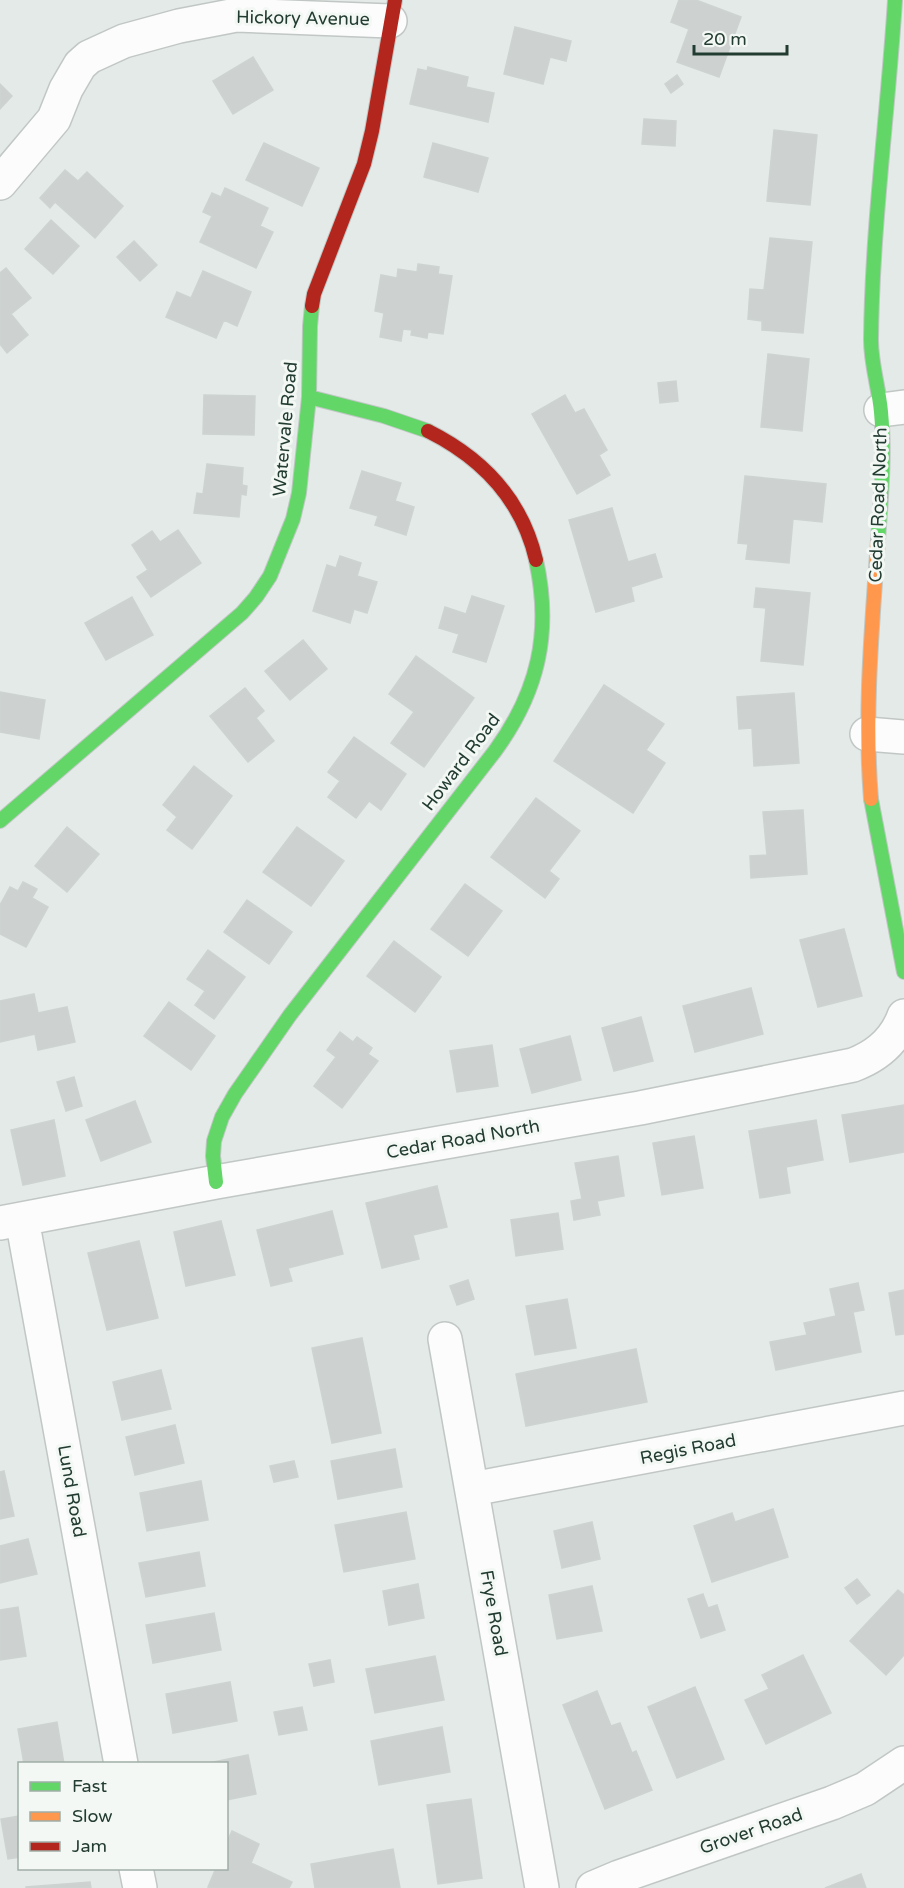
<svg xmlns="http://www.w3.org/2000/svg" width="904" height="1888" font-family="'Varela Round',sans-serif">
<rect width="100%" height="100%" fill="#e4eae7"/>
<path fill="#cdd2d0" stroke="#cdd3d0" stroke-width="1.5" d="M 679,0 L 696,0 L 741,17 L 719,77 L 677,62 L 689,29 L 671,22 Z
M 515,27 L 571,41 L 566,61 L 550,57 L 543,84 L 504,74 Z
M 253,57 L 273,90 L 233,114 L 213,81 Z
M 428,67 L 468,77 L 466,87 L 494,93 L 488,122 L 410,104 L 418,69 L 427,71 Z
M 677,75 L 683,84 L 671,93 L 665,84 Z
M 0,84 L 12,96 L 0,109 Z
M 644,119 L 676,121 L 675,146 L 642,144 Z
M 774,130 L 817,135 L 810,205 L 767,201 Z
M 264,143 L 319,168 L 302,206 L 246,180 Z
M 433,143 L 488,158 L 478,192 L 424,177 Z
M 65,170 L 78,181 L 87,172 L 123,206 L 95,238 L 55,202 L 50,208 L 40,198 Z
M 225,188 L 268,208 L 260,226 L 273,232 L 256,268 L 200,242 L 212,216 L 203,212 L 212,193 L 221,197 Z
M 51,220 L 79,246 L 53,274 L 25,249 Z
M 770,238 L 812,242 L 803,333 L 762,330 L 762,321 L 748,319 L 750,289 L 764,290 Z
M 134,241 L 157,265 L 140,281 L 117,257 Z
M 418,264 L 439,267 L 438,274 L 452,276 L 443,334 L 428,332 L 427,338 L 411,335 L 412,330 L 403,329 L 401,341 L 380,337 L 384,313 L 375,311 L 381,275 L 397,278 L 398,269 L 417,272 Z
M 6,268 L 31,298 L 11,314 L 28,335 L 7,353 L 0,344 L 0,273 Z
M 203,271 L 251,292 L 237,326 L 224,320 L 216,338 L 166,317 L 177,292 L 191,298 Z
M 768,354 L 809,359 L 802,431 L 761,427 Z
M 676,381 L 678,401 L 660,403 L 658,383 Z
M 204,395 L 255,396 L 254,435 L 203,434 Z
M 565,395 L 575,413 L 584,409 L 607,450 L 599,455 L 610,475 L 577,494 L 532,414 Z
M 207,464 L 243,468 L 242,485 L 247,486 L 246,495 L 241,494 L 239,517 L 194,513 L 197,493 L 203,494 Z
M 362,471 L 401,483 L 395,501 L 414,507 L 406,535 L 375,525 L 378,516 L 350,508 Z
M 745,476 L 826,484 L 822,522 L 793,519 L 789,563 L 746,559 L 748,544 L 738,543 Z
M 612,508 L 628,562 L 655,554 L 662,577 L 631,587 L 634,601 L 596,612 L 569,520 Z
M 178,530 L 201,563 L 151,597 L 137,577 L 148,570 L 132,545 L 152,531 L 160,542 Z
M 340,556 L 361,563 L 357,576 L 377,582 L 367,613 L 354,609 L 350,623 L 313,611 L 327,565 L 336,568 Z
M 756,588 L 810,593 L 803,665 L 761,661 L 766,608 L 754,607 Z
M 472,596 L 504,606 L 486,662 L 453,652 L 459,634 L 439,628 L 445,607 L 466,614 Z
M 132,597 L 153,635 L 106,660 L 85,623 Z
M 303,640 L 327,669 L 290,700 L 265,671 Z
M 416,656 L 474,698 L 424,767 L 391,743 L 414,712 L 389,694 Z
M 604,685 L 664,724 L 646,750 L 665,763 L 633,813 L 554,761 Z
M 245,688 L 264,711 L 256,718 L 274,741 L 248,762 L 210,716 Z
M 0,692 L 45,700 L 39,739 L 0,732 Z
M 794,693 L 799,763 L 754,766 L 752,728 L 739,729 L 737,697 Z
M 354,737 L 406,774 L 381,810 L 369,801 L 356,818 L 328,797 L 340,781 L 328,772 Z
M 194,766 L 232,796 L 192,849 L 167,830 L 177,817 L 163,805 Z
M 536,798 L 580,831 L 549,871 L 559,879 L 545,898 L 491,857 Z
M 803,810 L 807,874 L 751,878 L 750,856 L 767,855 L 763,812 Z
M 67,827 L 99,854 L 67,892 L 35,866 Z
M 297,827 L 344,861 L 311,906 L 263,872 Z
M 23,882 L 37,889 L 32,898 L 48,907 L 26,947 L 0,934 L 0,905 L 10,887 L 18,891 Z
M 465,884 L 502,911 L 468,956 L 431,929 Z
M 247,900 L 292,932 L 269,964 L 224,932 Z
M 844,929 L 862,996 L 818,1007 L 800,940 Z
M 394,941 L 441,977 L 415,1012 L 367,976 Z
M 208,950 L 245,977 L 214,1019 L 195,1005 L 205,991 L 187,979 Z
M 751,988 L 763,1034 L 695,1052 L 683,1006 Z
M 34,994 L 38,1013 L 67,1007 L 75,1042 L 38,1050 L 35,1034 L 0,1042 L 0,1001 Z
M 169,1002 L 215,1036 L 191,1070 L 144,1036 Z
M 641,1017 L 653,1061 L 614,1071 L 602,1028 Z
M 340,1032 L 353,1042 L 357,1037 L 372,1048 L 368,1054 L 378,1061 L 342,1108 L 314,1086 L 336,1057 L 327,1050 Z
M 570,1036 L 581,1080 L 532,1093 L 520,1049 Z
M 492,1045 L 498,1086 L 457,1092 L 450,1051 Z
M 74,1077 L 82,1106 L 66,1111 L 57,1082 Z
M 135,1101 L 151,1142 L 101,1161 L 86,1120 Z
M 904,1105 L 904,1152 L 850,1162 L 842,1115 Z
M 54,1120 L 65,1176 L 23,1185 L 11,1130 Z
M 816,1120 L 823,1160 L 786,1167 L 790,1193 L 760,1198 L 749,1131 Z
M 694,1136 L 703,1188 L 662,1195 L 653,1143 Z
M 618,1156 L 624,1196 L 597,1201 L 600,1215 L 574,1220 L 571,1201 L 582,1199 L 575,1163 Z
M 437,1186 L 447,1227 L 413,1235 L 419,1259 L 382,1268 L 366,1203 Z
M 332,1211 L 343,1254 L 288,1268 L 292,1281 L 271,1286 L 257,1230 Z
M 558,1213 L 563,1249 L 516,1256 L 511,1220 Z
M 221,1221 L 235,1275 L 186,1286 L 174,1232 Z
M 139,1241 L 158,1318 L 107,1330 L 88,1253 Z
M 468,1280 L 474,1299 L 457,1305 L 450,1286 Z
M 858,1283 L 864,1310 L 853,1312 L 861,1352 L 776,1370 L 770,1342 L 807,1335 L 804,1323 L 836,1316 L 830,1289 Z
M 904,1290 L 904,1334 L 896,1335 L 889,1293 Z
M 567,1299 L 576,1348 L 535,1355 L 526,1306 Z
M 362,1338 L 381,1433 L 332,1443 L 312,1348 Z
M 636,1349 L 647,1402 L 526,1426 L 516,1374 Z
M 161,1370 L 171,1409 L 122,1420 L 113,1382 Z
M 175,1425 L 184,1463 L 135,1475 L 126,1437 Z
M 395,1449 L 402,1487 L 338,1499 L 331,1461 Z
M 294,1461 L 298,1477 L 274,1482 L 270,1466 Z
M 4,1471 L 14,1516 L 0,1519 L 0,1472 Z
M 201,1481 L 208,1520 L 147,1531 L 140,1493 Z
M 773,1509 L 788,1557 L 712,1582 L 694,1526 L 732,1513 L 735,1522 Z
M 406,1512 L 415,1559 L 344,1572 L 335,1525 Z
M 592,1522 L 600,1559 L 562,1568 L 554,1531 Z
M 28,1539 L 37,1574 L 0,1583 L 0,1546 Z
M 199,1552 L 205,1586 L 146,1597 L 139,1563 Z
M 857,1579 L 870,1595 L 857,1604 L 845,1588 Z
M 418,1584 L 424,1618 L 389,1625 L 383,1591 Z
M 592,1586 L 602,1631 L 557,1639 L 549,1595 Z
M 898,1590 L 904,1595 L 904,1655 L 886,1675 L 850,1641 Z
M 703,1594 L 708,1608 L 717,1605 L 725,1630 L 701,1638 L 688,1599 Z
M 18,1607 L 26,1656 L 0,1660 L 0,1610 Z
M 214,1613 L 221,1650 L 153,1663 L 146,1625 Z
M 803,1655 L 831,1713 L 766,1744 L 745,1700 L 769,1689 L 762,1675 Z
M 435,1656 L 444,1700 L 375,1713 L 366,1669 Z
M 330,1660 L 334,1682 L 314,1686 L 309,1664 Z
M 230,1682 L 237,1721 L 173,1733 L 166,1694 Z
M 695,1687 L 724,1759 L 677,1778 L 648,1707 Z
M 597,1691 L 611,1726 L 620,1723 L 632,1753 L 636,1751 L 652,1790 L 605,1809 L 563,1705 Z
M 302,1707 L 307,1730 L 279,1735 L 274,1712 Z
M 57,1722 L 64,1764 L 24,1764 L 18,1729 Z
M 442,1727 L 450,1772 L 379,1785 L 371,1741 Z
M 248,1755 L 256,1794 L 226,1800 L 226,1764 L 204,1764 Z
M 471,1799 L 482,1878 L 438,1884 L 427,1805 Z
M 20,1816 L 20,1857 L 8,1859 L 1,1819 Z
M 232,1831 L 259,1844 L 251,1863 L 292,1882 L 289,1888 L 211,1888 L 208,1887 L 216,1868 L 226,1868 L 226,1844 Z
M 393,1849 L 400,1888 L 315,1888 L 311,1864 Z
M 861,1874 L 866,1888 L 825,1888 Z
M 90,1882 L 91,1888 L 26,1888 L 26,1887 Z"/>
<g fill="none" stroke-linecap="round" stroke-linejoin="round">
<g stroke="#c1c7c4" stroke-width="36">
<path id="street" d="M 0,183 L 54,119 L 66,89 L 80,65 L 89,57 L 124,41 L 179,26 L 236,15 L 390,21
M 881,410 L 904,407
M 867,734 L 904,737
M 22,1219 L 121,1764
M 0,1223 L 216,1182 L 640,1108 L 853,1065 C 877,1056 895,1041 904,1016
M 445,1339 L 542,1888
M 472,1489 L 904,1408
M 136,1868 L 140,1888
M 593,1888 L 619,1877 L 832,1803 L 865,1789 L 904,1763"/>
</g>
<g stroke="#c0c7c4" stroke-width="16">
<path id="fast" d="M 309,397 L 384,416 L 428,431
M 878,540 C 881,497 885,455 881,412 C 879,388 871,365 871,340 C 872,227 888,113 895,0
M 871,799 L 904,972
M 0,821 L 242,613 L 256,597 L 270,576 L 293,519 L 299,493 L 309,397 L 310,326 L 312,306
M 216,1182 L 213,1156 L 214,1141 L 222,1117 L 235,1094 L 290,1015 L 495,751 C 538,692 552,633 536,560"/>
</g>
<g stroke="#c0c7c4" stroke-width="16">
<path id="slow" d="M 871,799 C 864,714 872,626 878,540"/>
</g>
<g stroke="#c0c7c4" stroke-width="16">
<path id="jam" d="M 312,306 L 314,294 L 364,164 L 372,131 L 395,0
M 428,431 C 482,458 522,500 536,560"/>
</g>
<use href="#street" stroke="#fbfcfb" stroke-width="33"/>
<use href="#fast" stroke="#63d668" stroke-width="14"/>
<use href="#slow" stroke="#ff974d" stroke-width="14"/>
<use href="#jam" stroke="#b3261e" stroke-width="14"/>
</g>
<g text-anchor="middle" dominant-baseline="central" stroke-width="6" stroke-linejoin="round" paint-order="stroke">
<g font-size="18" fill="#233c32" stroke="#f3f8f5">
<text transform="translate(303 18) rotate(1)">Hickory Avenue</text>
<text transform="translate(285 429) rotate(-85)">Watervale Road</text>
<text transform="translate(878 505) rotate(-88)">Cedar Road North</text>
<text transform="translate(461 762) rotate(-53)">Howard Road</text>
<text transform="translate(463 1139) rotate(-10)">Cedar Road North</text>
<text transform="translate(688 1449) rotate(-11)">Regis Road</text>
<text transform="translate(72 1491) rotate(80)">Lund Road</text>
<text transform="translate(494 1613) rotate(80)">Frye Road</text>
<text transform="translate(751 1831) rotate(-19)">Grover Road</text>
</g>
</g>
<rect x="18" y="1762" width="210" height="108" fill="#f3f8f5" stroke="#a0ada7" stroke-width="1.5"/>
<rect x="30" y="1782" width="30" height="9" fill="#63d668" stroke="#a0ada7" stroke-width="1.5"/>
<text x="72" y="1792" font-size="18" fill="#233c32">Fast</text>
<rect x="30" y="1812" width="30" height="9" fill="#ff974d" stroke="#a0ada7" stroke-width="1.5"/>
<text x="72" y="1822" font-size="18" fill="#233c32">Slow</text>
<rect x="30" y="1842" width="30" height="9" fill="#b3261e" stroke="#a0ada7" stroke-width="1.5"/>
<text x="72" y="1852" font-size="18" fill="#233c32">Jam</text>
<path d="M694 45v9h93v-9" fill="none" stroke="#233c32" stroke-width="3"/>
<text x="703" y="45" font-size="18" fill="#233c32" stroke="#f3f8f5" stroke-width="4.5" paint-order="stroke">20 m</text>
</svg>
